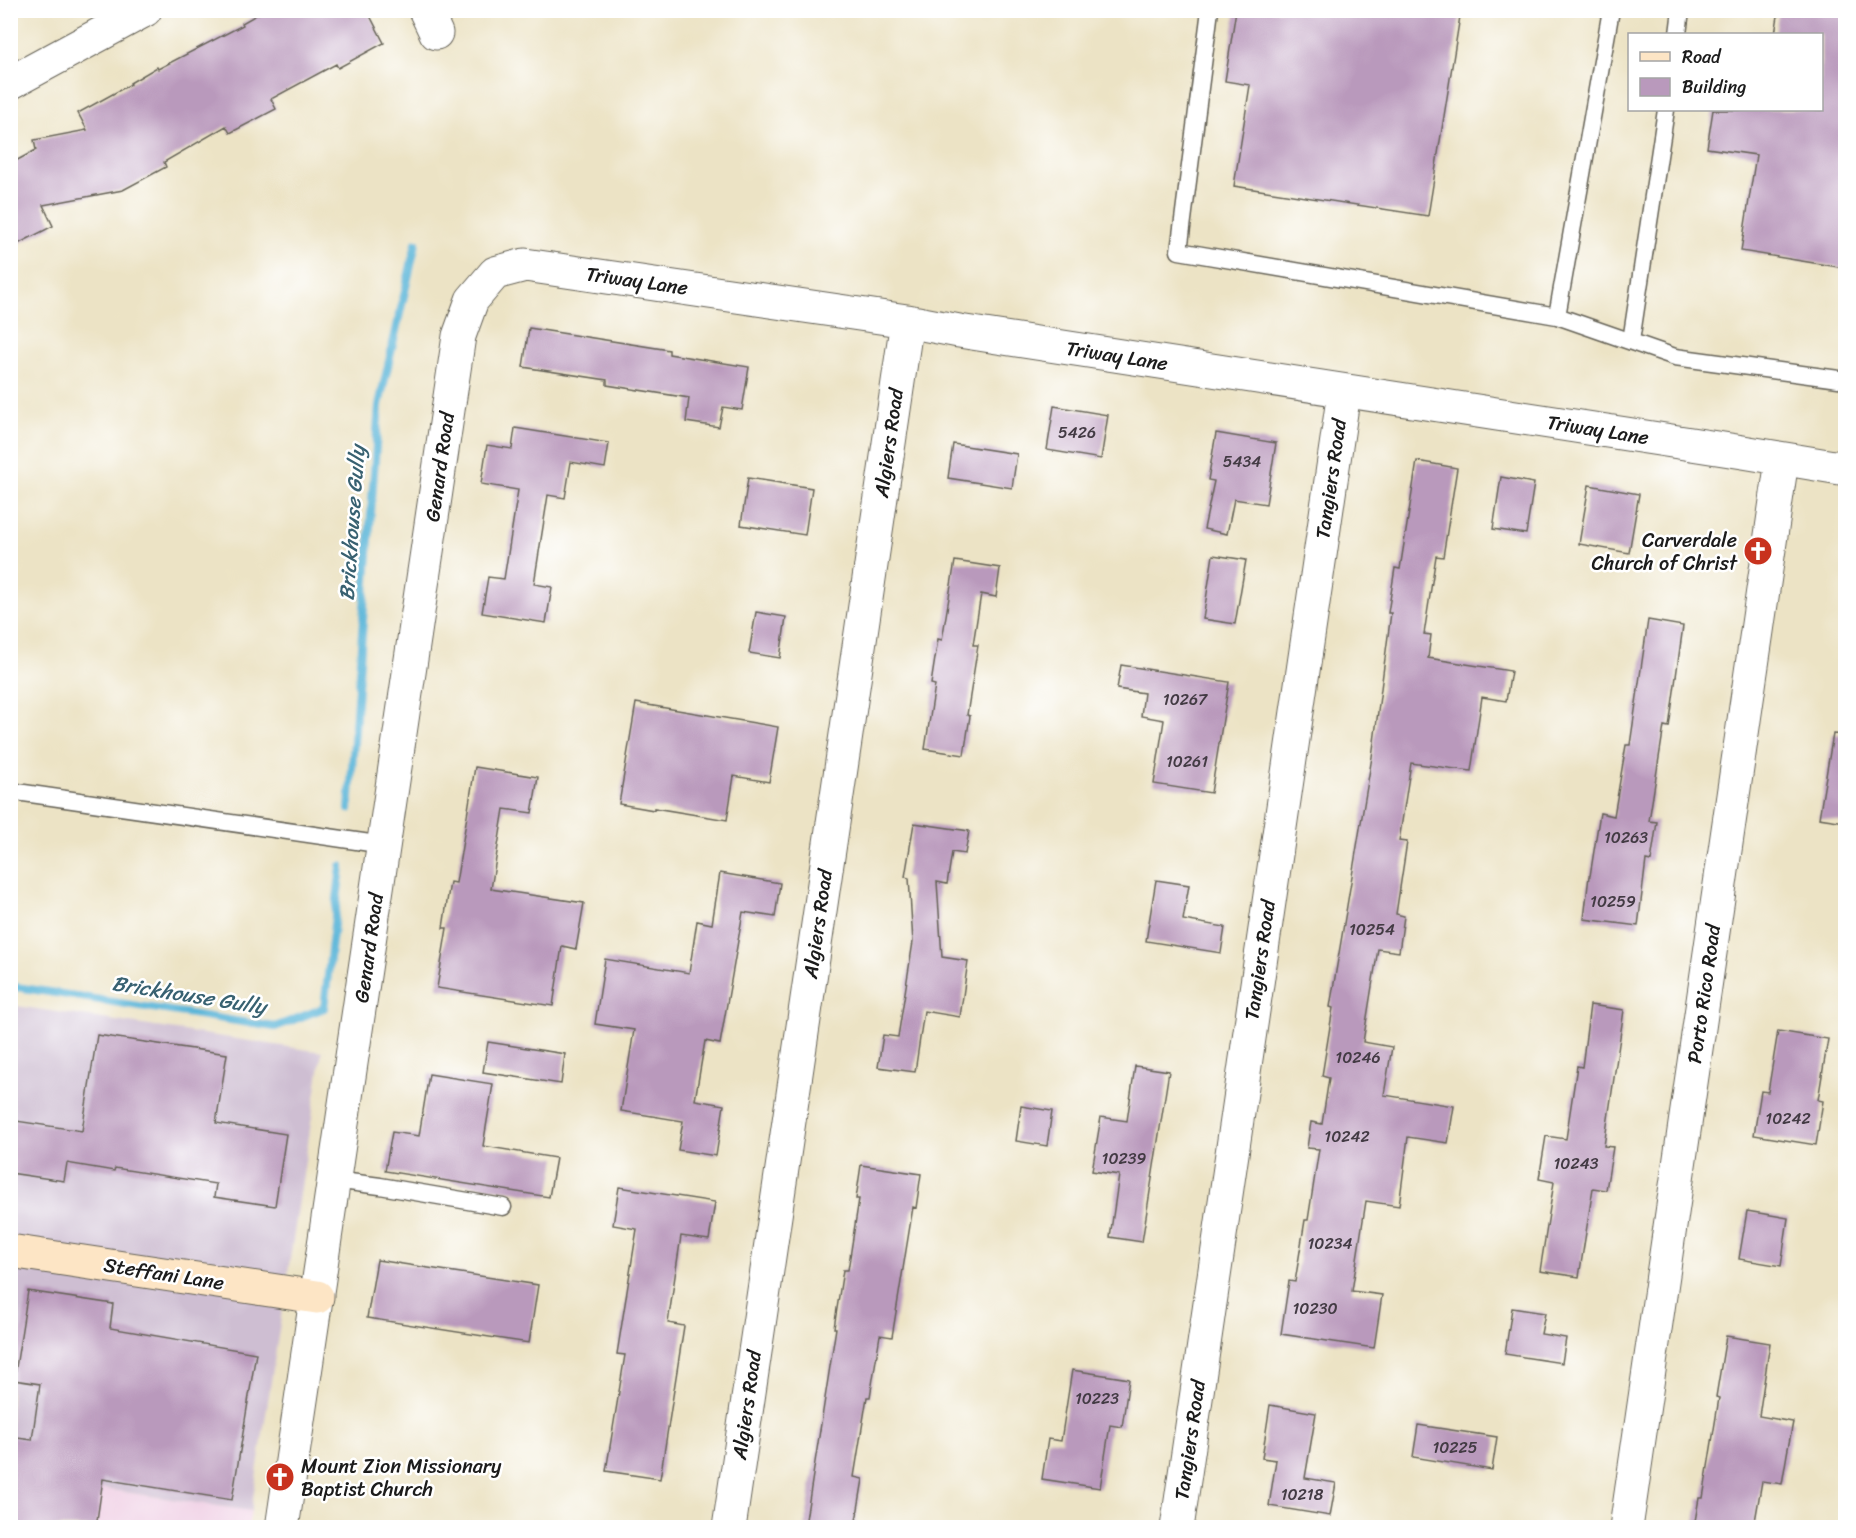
<svg xmlns="http://www.w3.org/2000/svg" width="1856" height="1538" font-family="Sriracha,sans-serif">
<rect width="100%" height="100%" fill="#fff"/>
<filter id="ink" filterUnits="userSpaceOnUse"><feTurbulence type="fractalNoise" baseFrequency=".0167" numOctaves="2"/><feDisplacementMap in="SourceGraphic" scale="12" xChannelSelector="R" yChannelSelector="G"/><feConvolveMatrix kernelMatrix="1 2 1 2 8 2 1 2 1" color-interpolation-filters="sRGB"/></filter>
<filter id="wash" filterUnits="userSpaceOnUse"><feTurbulence type="fractalNoise" baseFrequency=".008" numOctaves="4" result="noise"/><feDisplacementMap in="SourceGraphic" scale="24" xChannelSelector="R" yChannelSelector="G"/><feGaussianBlur stdDeviation="1.35" result="paint"/><feColorMatrix in="noise" values="0 0 0 0 0 0 0 0 0 0 0 0 0 0 0 0 0 1.4 0 .05"/><feComposite in="paint" operator="in"/></filter>
<g filter="url(#wash)">
<rect width="100%" height="100%" fill="#ece3c5"/>
<path fill="#f0d0e5" d="M 10,1475 L 251,1511 L 248,1527 L 11,1527 Z"/>
<path fill="#cebed2" d="M 10,1005 L 322,1052 L 251,1511 L 11,1475 Z"/>
<g fill="none" stroke-linecap="round" stroke-linejoin="round">
<path stroke="#5ab5d8" stroke-width="8" d="M 349,809 L 379,405 L 416,243
M 10,986 L 275,1027 L 324,1008 L 341,866"/>
</g>
<g id="blocks">
<path fill="#b999bc" d="M 265,10 L 367,10 L 384,43 L 338,68 L 336,64 L 271,99 L 276,109 L 230,133 L 226,126 L 164,162 L 166,167 L 123,190 L 43,205 L 53,226 L 10,248 L 10,164 L 36,150 L 34,140 L 87,130 L 78,113 L 131,84 L 130,83 L 157,67 L 158,69 L 243,25 L 242,23 Z
M 1236,10 L 1461,10 L 1428,216 L 1234,186 L 1250,85 L 1225,81 Z
M 1779,10 L 1845,10 L 1845,268 L 1741,251 L 1756,155 L 1707,148 L 1713,110 L 1821,110 L 1821,34 L 1775,34 Z
M 529,328 L 669,350 L 669,354 L 749,367 L 742,410 L 723,407 L 719,427 L 686,422 L 689,398 L 607,385 L 607,380 L 523,367 Z
M 1054,406 L 1108,415 L 1101,459 L 1047,450 Z
M 515,428 L 609,443 L 605,468 L 571,462 L 565,498 L 548,495 L 534,584 L 552,587 L 546,623 L 482,613 L 488,577 L 504,579 L 518,490 L 481,484 L 487,445 L 512,449 Z
M 1216,433 L 1276,443 L 1266,504 L 1234,499 L 1227,534 L 1204,529 L 1214,481 L 1208,480 Z
M 953,444 L 1017,454 L 1012,488 L 948,478 Z
M 1417,461 L 1457,468 L 1443,557 L 1436,556 L 1424,634 L 1431,635 L 1428,658 L 1511,671 L 1506,701 L 1482,697 L 1471,771 L 1411,763 L 1399,841 L 1407,842 L 1396,914 L 1404,916 L 1399,952 L 1378,949 L 1363,1042 L 1392,1047 L 1384,1095 L 1454,1106 L 1448,1143 L 1408,1137 L 1399,1206 L 1366,1201 L 1352,1291 L 1382,1295 L 1374,1348 L 1281,1334 L 1289,1281 L 1295,1282 L 1305,1220 L 1308,1220 L 1319,1149 L 1307,1148 L 1311,1122 L 1322,1124 L 1329,1078 L 1322,1076 L 1333,1008 L 1330,1007 L 1372,757 L 1391,613 L 1388,613 L 1395,568 L 1400,569 Z
M 1501,477 L 1534,483 L 1526,534 L 1493,529 Z
M 748,478 L 812,488 L 805,535 L 741,525 Z
M 1589,485 L 1639,494 L 1629,553 L 1579,544 Z
M 1213,555 L 1246,560 L 1235,624 L 1203,619 Z
M 955,561 L 1000,568 L 996,597 L 981,594 L 973,645 L 978,645 L 967,715 L 970,716 L 964,755 L 925,749 L 935,685 L 931,684 L 938,639 L 942,640 Z
M 756,612 L 786,617 L 780,658 L 749,653 Z
M 1648,620 L 1683,626 L 1669,727 L 1664,726 L 1649,821 L 1657,822 L 1651,861 L 1646,860 L 1638,926 L 1584,919 L 1589,876 L 1590,876 L 1600,813 L 1614,816 L 1626,745 L 1630,745 Z
M 1121,665 L 1229,682 L 1211,793 L 1154,784 L 1164,720 L 1141,716 L 1144,693 L 1117,689 Z
M 636,703 L 778,727 L 769,782 L 734,776 L 727,820 L 654,808 L 654,810 L 619,804 Z
M 1833,734 L 1845,735 L 1845,822 L 1819,818 Z
M 475,767 L 538,777 L 532,813 L 504,809 L 491,889 L 584,903 L 576,949 L 562,946 L 553,1006 L 437,988 L 447,928 L 443,928 L 450,882 L 456,883 Z
M 914,823 L 969,831 L 965,854 L 952,852 L 947,884 L 937,882 L 942,957 L 968,961 L 960,1017 L 924,1011 L 915,1072 L 878,1067 L 883,1035 L 898,1037 L 913,942 L 909,878 L 905,877 Z
M 720,873 L 780,883 L 775,917 L 743,912 L 720,1044 L 705,1041 L 695,1100 L 724,1105 L 716,1156 L 678,1150 L 683,1121 L 621,1111 L 634,1030 L 595,1024 L 605,959 L 689,973 L 697,921 L 712,924 Z
M 1156,880 L 1189,885 L 1183,920 L 1225,927 L 1221,953 L 1146,941 Z
M 1590,1005 L 1624,1010 L 1604,1146 L 1613,1147 L 1606,1190 L 1593,1188 L 1579,1277 L 1540,1271 L 1554,1182 L 1539,1179 L 1546,1136 L 1566,1139 L 1577,1066 L 1582,1067 Z
M 1778,1031 L 1828,1039 L 1818,1100 L 1823,1101 L 1816,1145 L 1754,1135 L 1761,1091 L 1768,1092 Z
M 97,1035 L 227,1054 L 216,1123 L 286,1134 L 275,1206 L 214,1197 L 216,1184 L 115,1168 L 114,1171 L 67,1163 L 64,1181 L 10,1173 L 10,1120 L 82,1131 Z
M 488,1042 L 565,1054 L 561,1084 L 483,1072 Z
M 1135,1066 L 1169,1071 L 1142,1242 L 1110,1237 L 1119,1175 L 1092,1171 L 1101,1117 L 1127,1121 Z
M 429,1074 L 493,1084 L 483,1146 L 556,1158 L 549,1197 L 385,1171 L 392,1132 L 419,1136 Z
M 1021,1106 L 1052,1111 L 1047,1146 L 1016,1141 Z
M 861,1165 L 921,1174 L 916,1208 L 913,1207 L 892,1337 L 880,1335 L 870,1397 L 867,1397 L 854,1477 L 863,1479 L 855,1527 L 818,1527 L 805,1526 L 836,1328 L 834,1328 L 843,1270 L 848,1270 L 859,1199 L 856,1199 Z
M 619,1187 L 715,1202 L 709,1240 L 681,1236 L 668,1323 L 684,1326 L 660,1479 L 606,1471 L 625,1355 L 617,1354 L 637,1229 L 613,1225 Z
M 1747,1211 L 1788,1218 L 1781,1266 L 1739,1259 Z
M 377,1260 L 538,1285 L 529,1343 L 367,1318 Z
M 28,1291 L 113,1304 L 110,1328 L 256,1353 L 232,1500 L 103,1479 L 96,1527 L 10,1527 L 10,1437 L 32,1440 L 40,1384 L 14,1380 Z
M 1512,1308 L 1545,1313 L 1541,1334 L 1566,1338 L 1562,1363 L 1505,1354 Z
M 1726,1336 L 1770,1343 L 1759,1416 L 1793,1422 L 1787,1454 L 1782,1484 L 1762,1481 L 1754,1527 L 1694,1527 L 1699,1498 L 1703,1498 L 1719,1398 L 1716,1397 Z
M 1072,1370 L 1129,1379 L 1122,1427 L 1110,1425 L 1100,1488 L 1042,1479 L 1048,1439 L 1061,1441 Z
M 1270,1405 L 1316,1413 L 1305,1478 L 1336,1483 L 1330,1516 L 1269,1506 L 1276,1460 L 1262,1458 Z
M 1418,1425 L 1497,1437 L 1492,1470 L 1413,1457 Z"/>
</g>
</g>
<g filter="url(#ink)">
<use href="#blocks" fill-opacity="0" stroke="#656257" stroke-width="1.5"/>
<g fill="none" stroke-linecap="round" stroke-linejoin="round">
<g stroke="#656257" stroke-width="19">
<path id="lane" d="M 1210,10 L 1179,251 L 1557,316 L 1675,357 L 1846,380
M 1678,34 L 1681,10
M 1557,316 L 1611,10
M 1631,341 L 1666,110
M 10,791 L 384,845
M 334,1180 L 380,1186 L 503,1207"/>
</g>
<g stroke="#656257" stroke-width="35">
<path id="street" d="M 425,10 L 436,33
M 10,83 L 145,10
M 282,1528 L 459,336 L 472,300 L 495,273 L 525,265 L 907,321 L 959,331 L 1743,452 L 1846,469
M 729,1528 L 907,321
M 1177,1528 L 1344,392
M 1626,1528 L 1782,460"/>
</g>
<g stroke="#656257" stroke-width="35">
<path id="secondary" d="M 10,1251 L 317,1297"/>
</g>
<use href="#lane" stroke="#fff" stroke-width="16"/>
<use href="#street" stroke="#fff" stroke-width="33"/>
<use href="#secondary" stroke="#fde5c5" stroke-width="33"/>
</g>
</g>
<defs>
<g id="church-disc" transform="scale(1.5)"><circle r="9.5" fill="#c8321e" stroke="#fff"/><path d="M-1.2-6h2.4v3.5h3.3v2.4h-3.3V6h-2.4V-.1h-3.3v-2.4h3.3Z" fill="#fff"/></g>
</defs>
<g fill-rule="evenodd">
<use href="#church-disc" x="1758" y="551"/>
<use href="#church-disc" x="280" y="1477"/>
</g>
<g text-anchor="middle" dominant-baseline="central" stroke-width="5" stroke-linejoin="round" paint-order="stroke">
<g font-size="16" fill="#433b44">
<text x="1077" y="432">5426</text>
<text x="1242" y="461">5434</text>
<text x="1185" y="699">10267</text>
<text x="1187" y="761">10261</text>
<text x="1626" y="837">10263</text>
<text x="1613" y="901">10259</text>
<text x="1372" y="929">10254</text>
<text x="1358" y="1057">10246</text>
<text x="1788" y="1118">10242</text>
<text x="1347" y="1136">10242</text>
<text x="1124" y="1158">10239</text>
<text x="1576" y="1163">10243</text>
<text x="1330" y="1243">10234</text>
<text x="1315" y="1308">10230</text>
<text x="1097" y="1398">10223</text>
<text x="1455" y="1447">10225</text>
<text x="1302" y="1494">10218</text>
</g>
<g font-size="20" fill="#1c1c1c" stroke="#fff">
<text transform="translate(637 281) rotate(8)">Triway Lane</text>
<text transform="translate(1117 356) rotate(9)">Triway Lane</text>
<text transform="translate(1598 430) rotate(9)">Triway Lane</text>
<text transform="translate(889 443) rotate(-82)">Algiers Road</text>
<text transform="translate(440 467) rotate(-82)">Genard Road</text>
<text transform="translate(1331 479) rotate(-82)">Tangiers Road</text>
<text transform="translate(818 924) rotate(-82)">Algiers Road</text>
<text transform="translate(369 948) rotate(-82)">Genard Road</text>
<text transform="translate(1260 960) rotate(-82)">Tangiers Road</text>
<text transform="translate(1704 994) rotate(-82)">Porto Rico Road</text>
<text transform="translate(164 1274) rotate(9)">Steffani Lane</text>
<text transform="translate(747 1405) rotate(-82)">Algiers Road</text>
<text transform="translate(1190 1440) rotate(-82)">Tangiers Road</text>
</g>
<g font-size="20" fill="#1c1c1c" stroke="#fff" text-anchor="end">
<text x="1737" y="540">Carverdale<tspan x="1737" dy="23">Church of Christ</tspan></text>
<text x="301" y="1466" text-anchor="start">Mount Zion Missionary<tspan x="301" dy="23">Baptist Church</tspan></text>
</g>
<g font-size="21" font-style="italic" fill="#386171" stroke="#fff">
<text transform="translate(352 523) rotate(-86)">Brickhouse Gully</text>
<text transform="translate(189 995) rotate(9)">Brickhouse Gully</text>
</g>
</g>
<rect width="1856" height="1538" fill="none" stroke="#fff" stroke-width="36"/>
<rect x="1628" y="33" width="195" height="78" fill="#ffffff" stroke="#a4a4a4" stroke-width="1.5"/>
<rect x="1640" y="52" width="30" height="9" fill="#fde5c5" stroke="#a4a4a4" stroke-width="1.5"/>
<text x="1682" y="63" font-size="18" fill="#1c1c1c">Road</text>
<rect x="1640" y="78" width="30" height="18" fill="#b999bc" stroke="#a4a4a4" stroke-width="1.5"/>
<text x="1682" y="93" font-size="18" fill="#1c1c1c">Building</text>
</svg>
